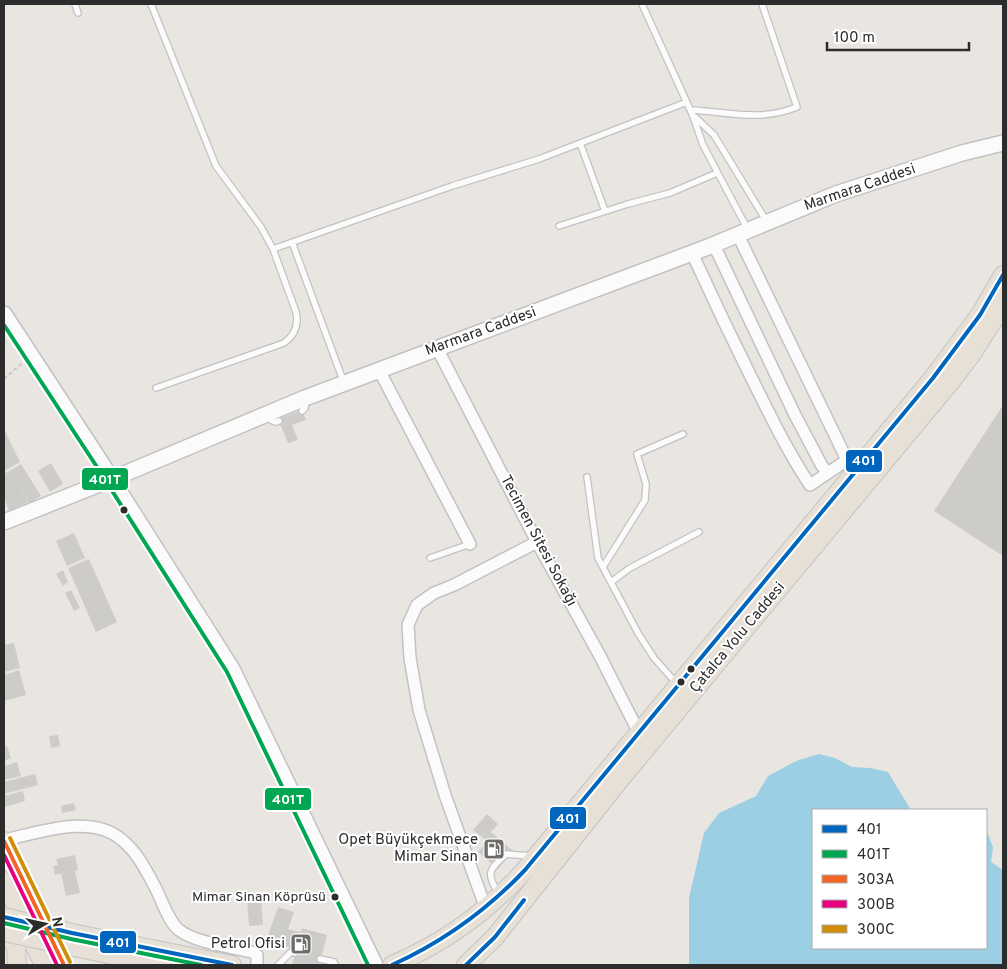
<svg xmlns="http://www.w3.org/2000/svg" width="1007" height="969" font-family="Overpass,sans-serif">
<rect width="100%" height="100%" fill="#e9e6e2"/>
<path fill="#9ccee4" d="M 819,754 L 835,758 L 852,767 L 870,768 L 888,772 L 911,810 L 813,810 L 813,948 L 986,948 L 986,833 L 988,834 L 993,847 L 991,862 L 1003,870 L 1003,965 L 689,965 L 689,898 L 704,833 L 719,813 L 756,796 L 768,776 L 796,761 Z"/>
<path fill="#ceccc9" d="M 1003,405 L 1003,556 L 934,511 Z
M 302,410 L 306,420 L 292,425 L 298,440 L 288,443 L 278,419 Z
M 4,429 L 20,462 L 4,471 Z
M 51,463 L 63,484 L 50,492 L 38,471 Z
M 21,464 L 41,496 L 29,503 L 14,475 L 28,502 L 9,511 L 4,497 L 4,474 Z
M 74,533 L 85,558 L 67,566 L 56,541 Z
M 89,559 L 117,622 L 96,632 L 68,568 Z
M 63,570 L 68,582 L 63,586 L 56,574 Z
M 71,590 L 80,608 L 74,611 L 65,593 Z
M 14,643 L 20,668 L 4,672 L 4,645 Z
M 19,670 L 26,695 L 4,701 L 4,675 Z
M 58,735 L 60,746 L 51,748 L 49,736 Z
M 7,746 L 11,758 L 4,761 L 4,747 Z
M 17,762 L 21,776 L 4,780 L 4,766 Z
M 35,774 L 38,785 L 4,794 L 4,782 Z
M 23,791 L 25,801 L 5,807 L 4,796 Z
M 74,803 L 76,810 L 62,813 L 61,806 Z
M 487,814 L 498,824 L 491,832 L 513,851 L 498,869 L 478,852 L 487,841 L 473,830 Z
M 75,855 L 78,870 L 75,871 L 80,893 L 66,896 L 61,874 L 68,872 L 55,875 L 53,866 L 58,865 L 56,859 Z
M 247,899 L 261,899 L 263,925 L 249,926 Z
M 278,907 L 294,912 L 288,929 L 301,932 L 302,928 L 327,935 L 319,965 L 292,965 L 296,950 L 284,946 L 282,950 L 265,944 Z"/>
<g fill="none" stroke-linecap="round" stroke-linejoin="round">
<g stroke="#c3c2c2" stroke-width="8">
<path id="service" d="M 75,4 L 78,13
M 151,4 L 216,166 L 261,227 L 273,249 L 296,312 C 299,325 295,335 284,343 L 156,388
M 642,4 L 693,116 L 703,145 L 748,230
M 691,110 C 729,112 759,122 797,107 L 762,4
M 695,117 L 714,135 L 767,222
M 580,143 L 605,211
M 559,226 L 628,204 L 670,193 L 717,173
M 292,242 L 344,383
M 273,249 L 452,186 L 539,159 L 687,102
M 302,411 L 305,408 L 306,400
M 266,417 L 275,422 L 279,421
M 587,477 L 598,558 L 638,633 L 654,658 L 677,684
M 430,558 L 470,544
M 603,567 L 645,500 L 646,484 L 637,454 L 683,434
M 611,582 L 630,568 L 699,532
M 498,893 C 485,871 490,870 506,854 L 532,856
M 320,959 L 334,962 L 335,965
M 278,965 L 291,952 L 295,953"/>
</g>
<g stroke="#c3c2c2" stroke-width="14">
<path id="minor" d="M 714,245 L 795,415 L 822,466 L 828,473 L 847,460 L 738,235
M 692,253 C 712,297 733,341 755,385 C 772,419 789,454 810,485 L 828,473
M 437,348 L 537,542 L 600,656 L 639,733
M 379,370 L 470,544
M 4,840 C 39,833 91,813 122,840 C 137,852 146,870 155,887 C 161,898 169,923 179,930 C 196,943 231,947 252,952 L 257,955 L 257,965
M 486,909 L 445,795 L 419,710 L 410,658 L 408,625 L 417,605 L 434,593 L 454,585 L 537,542"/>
</g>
<g stroke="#c3c2c2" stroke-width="18">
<path id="secondary" d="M 4,314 L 102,464 L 232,669 L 375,965
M 4,522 L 112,479 L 305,398 L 708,247 L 836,194 L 962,153 L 1003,143"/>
</g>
<g stroke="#c5c4c2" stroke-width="20">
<path id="trunk" d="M 4,841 L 64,965
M 4,881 L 44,965
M 4,923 L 16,947 L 17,965
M 72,933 L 232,965
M 79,948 L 161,965
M 392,965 C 444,943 487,912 525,870 L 933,378 L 980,315 L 1003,275
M 466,965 L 495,937 L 622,777 L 952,380 L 971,355 L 1003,305"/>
</g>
<path stroke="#c8c8c7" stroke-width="2" stroke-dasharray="4 2.5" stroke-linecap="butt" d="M 4,379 L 22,363"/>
<use href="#service" stroke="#fcfbfb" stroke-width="5.5"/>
<use href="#minor" stroke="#fcfbfb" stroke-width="11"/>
<use href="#secondary" stroke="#fcfbfb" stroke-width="15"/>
<use href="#trunk" stroke="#e6e0d6" stroke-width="18"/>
<g stroke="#c5c4c2" stroke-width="20" stroke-linecap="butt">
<path id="trunk-bridge" d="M 4,917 L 72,933
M 4,932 L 79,948"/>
</g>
<use href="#trunk-bridge" stroke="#e6e0d6" stroke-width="18"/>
<g stroke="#fff" stroke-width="8">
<path id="bus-1" d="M 4,917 L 72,933 L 232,965
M 392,965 C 443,942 486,911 525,870 L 933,378 L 980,315 L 1003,275
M 466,965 L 495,937 L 524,900"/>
</g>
<g stroke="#fff" stroke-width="8">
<path id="bus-2" d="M 4,325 L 97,467 L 227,672 L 368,965
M 4,923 L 71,939 L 201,965"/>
</g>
<g stroke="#fff" stroke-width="8">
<path id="bus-3" d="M 4,841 L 64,965"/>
</g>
<g stroke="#fff" stroke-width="8">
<path id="bus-4" d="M 4,855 L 57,965"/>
</g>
<g stroke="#fff" stroke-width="8">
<path id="bus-5" d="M 10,838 L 70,962"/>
</g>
<use href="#bus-1" stroke="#0065bd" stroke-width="4"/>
<use href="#bus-2" stroke="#00a651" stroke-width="4"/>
<use href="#bus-3" stroke="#f26522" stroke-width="4"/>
<use href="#bus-4" stroke="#e5007d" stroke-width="4"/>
<use href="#bus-5" stroke="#ce8e09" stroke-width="4"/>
</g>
<defs>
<g id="fuel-square" transform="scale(1.125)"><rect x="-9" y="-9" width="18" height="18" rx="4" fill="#6e6d6c" stroke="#fff"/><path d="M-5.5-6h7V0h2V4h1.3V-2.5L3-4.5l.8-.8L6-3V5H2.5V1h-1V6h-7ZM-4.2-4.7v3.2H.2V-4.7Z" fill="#fff"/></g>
</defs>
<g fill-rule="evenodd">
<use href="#fuel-square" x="494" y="849"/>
<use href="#fuel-square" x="301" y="944"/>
</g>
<g fill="#2c2c2c" stroke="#fff" stroke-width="2">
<circle cx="124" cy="510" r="4.5"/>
<circle cx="691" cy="669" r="4.5"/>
<circle cx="681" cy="682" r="4.5"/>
<circle cx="335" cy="897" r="4.5"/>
</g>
<g text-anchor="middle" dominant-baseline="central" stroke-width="4" stroke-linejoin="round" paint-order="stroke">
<g font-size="14" fill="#2c2c2c" stroke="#fff" text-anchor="end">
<text x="326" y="897">Mimar Sinan Köprüsü</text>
</g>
<g font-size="15" fill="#2c2c2c" stroke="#fff">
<text transform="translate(860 188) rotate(-19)">Marmara Caddesi</text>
<text transform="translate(481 332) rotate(-20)">Marmara Caddesi</text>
<text transform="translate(538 541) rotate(62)">Tecimen Sitesi Sokağı</text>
<text transform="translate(738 638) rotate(-50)">Çatalca Yolu Caddesi</text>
</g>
<g font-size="15" fill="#2c2c2c" stroke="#fff" text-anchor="end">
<text x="478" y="840">Opet Büyükçekmece<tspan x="478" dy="17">Mimar Sinan</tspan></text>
<text x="285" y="944">Petrol Ofisi</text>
</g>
</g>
<g stroke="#fff" stroke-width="2">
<rect x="845" y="449" width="38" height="24" rx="5" fill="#0065bd"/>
<rect x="81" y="467" width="48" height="24" rx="5" fill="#00a651"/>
<rect x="264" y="787" width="48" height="24" rx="5" fill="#00a651"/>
<rect x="549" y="806" width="38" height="24" rx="5" fill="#0065bd"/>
<rect x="99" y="930" width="38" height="24" rx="5" fill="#0065bd"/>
</g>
<g font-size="14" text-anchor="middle" font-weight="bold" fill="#fff">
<text x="864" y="465">401</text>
<text x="105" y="484">401T</text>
<text x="288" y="804">401T</text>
<text x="568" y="823">401</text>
<text x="118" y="947">401</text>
</g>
<rect width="1007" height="969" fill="none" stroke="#2c2c2c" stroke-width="10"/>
<rect x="812" y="809" width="175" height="140" fill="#ffffff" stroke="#ababab"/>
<rect x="822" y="825" width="25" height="8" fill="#0065bd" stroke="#ababab"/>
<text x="857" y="834" font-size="15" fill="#2c2c2c">401</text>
<rect x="822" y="850" width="25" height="8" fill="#00a651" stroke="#ababab"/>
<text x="857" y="859" font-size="15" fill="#2c2c2c">401T</text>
<rect x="822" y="875" width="25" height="8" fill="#f26522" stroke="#ababab"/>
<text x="857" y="884" font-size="15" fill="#2c2c2c">303A</text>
<rect x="822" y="900" width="25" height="8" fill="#e5007d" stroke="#ababab"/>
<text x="857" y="909" font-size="15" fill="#2c2c2c">300B</text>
<rect x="822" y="925" width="25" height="8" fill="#ce8e09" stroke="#ababab"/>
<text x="857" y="934" font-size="15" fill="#2c2c2c">300C</text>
<g transform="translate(45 924) rotate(81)" stroke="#ffffff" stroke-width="4" paint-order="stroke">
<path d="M0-4L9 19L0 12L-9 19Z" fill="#2c2c2c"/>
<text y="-8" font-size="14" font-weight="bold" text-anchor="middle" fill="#2c2c2c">N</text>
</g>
<path d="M827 42v8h142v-8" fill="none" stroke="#2c2c2c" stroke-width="2.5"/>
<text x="834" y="42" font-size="15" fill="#2c2c2c" stroke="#ffffff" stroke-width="4" paint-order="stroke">100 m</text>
</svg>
